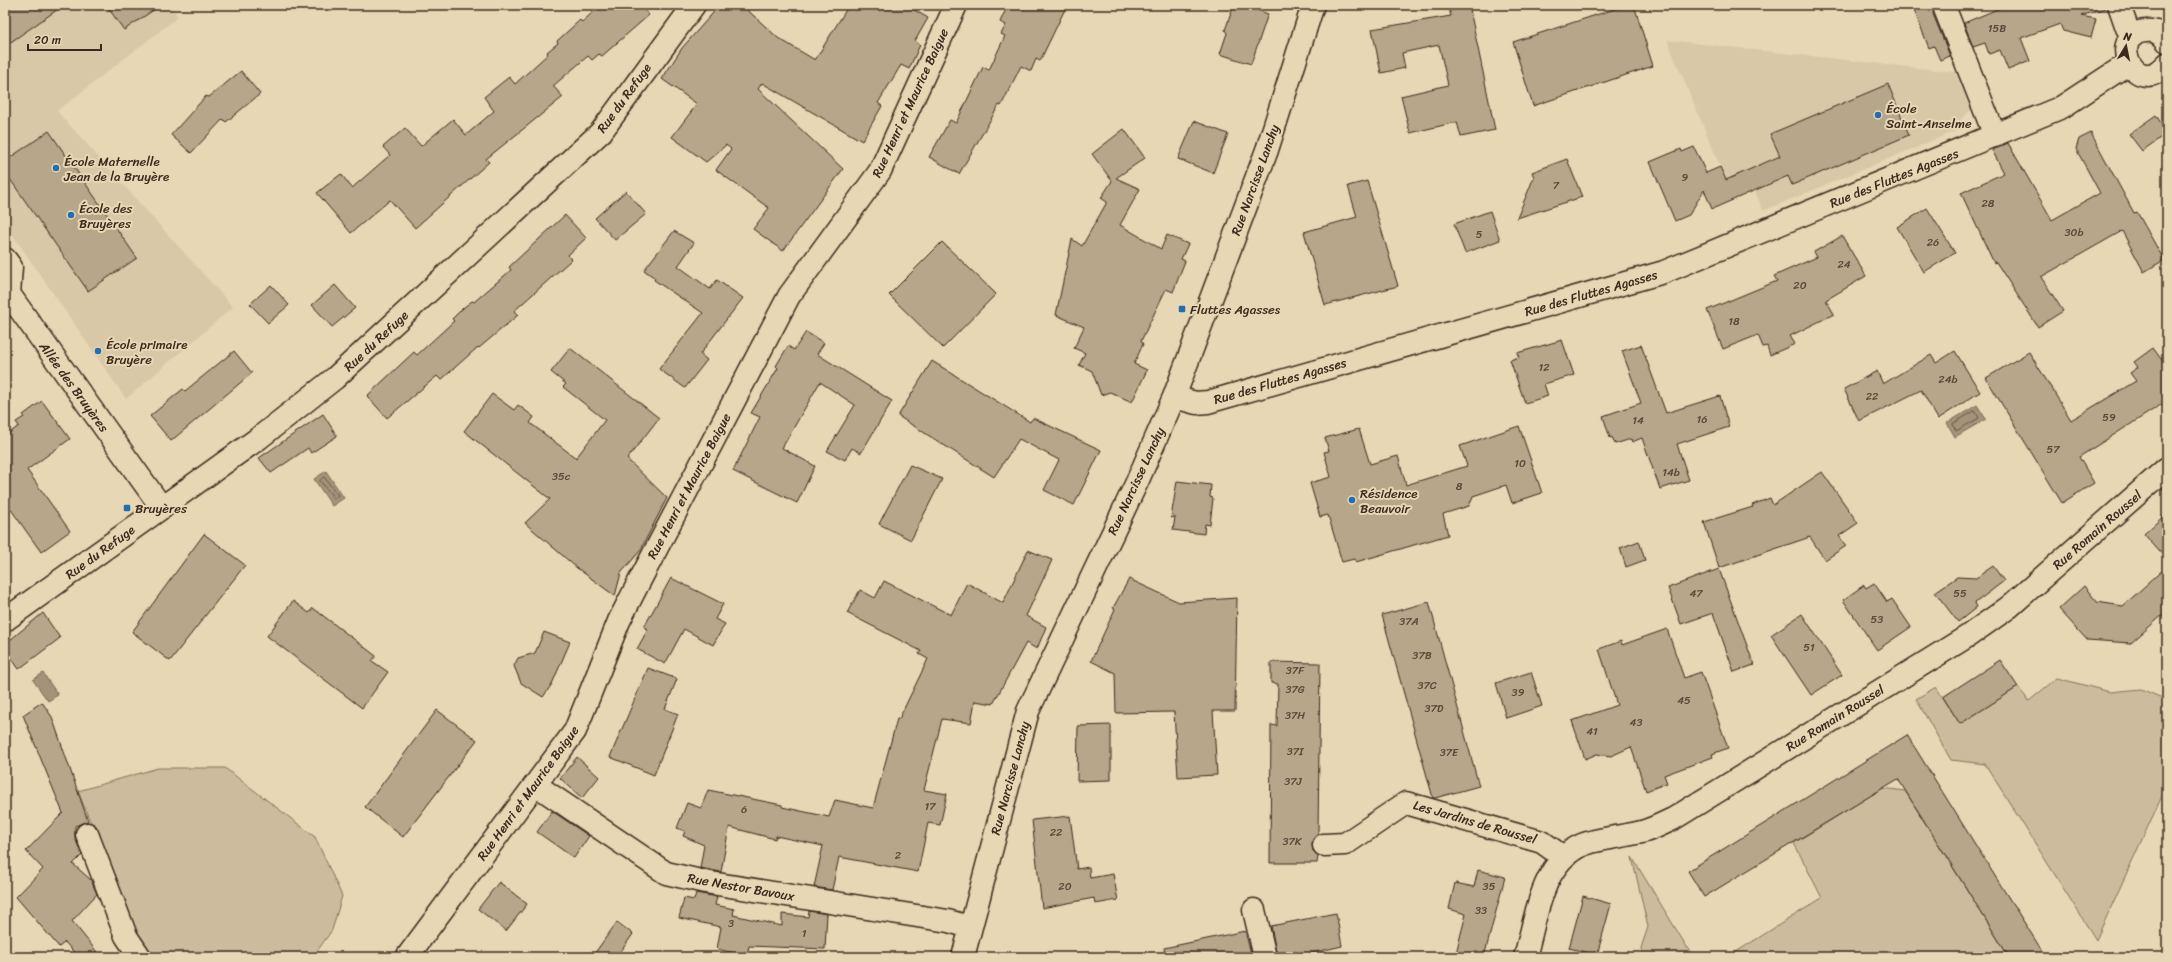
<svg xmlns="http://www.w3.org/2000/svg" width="2172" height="962" font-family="Sriracha,sans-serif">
<rect width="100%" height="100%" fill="#e8d7b4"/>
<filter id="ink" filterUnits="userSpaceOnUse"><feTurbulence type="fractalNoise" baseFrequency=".025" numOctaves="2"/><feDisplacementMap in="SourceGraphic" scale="8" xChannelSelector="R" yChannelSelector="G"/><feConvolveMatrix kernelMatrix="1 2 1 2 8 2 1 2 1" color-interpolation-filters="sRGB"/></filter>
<g filter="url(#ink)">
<path fill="#d9c8a7" d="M 5,5 L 170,5 L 178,17 L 57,111 L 233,307 L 126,399 L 5,224 Z
M 1667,40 L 1963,73 L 1976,106 L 1955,124 L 1958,130 L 1763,211 L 1747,171 L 1726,180 Z"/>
<path fill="#ccbb9c" stroke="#84725d" d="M 2057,678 L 2110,692 L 2141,689 L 2167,700 L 2167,785 L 2096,940 L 1985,764 L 1951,760 L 1916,699 L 1936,687 L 1960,724 L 2018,687 L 2029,701 Z
M 158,768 L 225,768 L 315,837 L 342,896 L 332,930 L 313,957 L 151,957 L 133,929 L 78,791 Z
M 1883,788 L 1905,791 L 2009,957 L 1977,957 L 1974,953 L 1968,957 L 1728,957 L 1822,898 L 1794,843 Z
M 1632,857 L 1693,957 L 1643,957 L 1641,948 L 1648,927 Z"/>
<path fill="#a49379" stroke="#7a6955" d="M 1977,405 L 1986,419 L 1955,437 L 1947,423 Z
M 326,471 L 344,498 L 332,506 L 314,479 Z
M 43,673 L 58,695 L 48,701 L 33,680 Z"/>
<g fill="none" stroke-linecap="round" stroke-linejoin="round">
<path stroke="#655442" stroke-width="1" d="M 1975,411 L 1979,418 L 1956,431 L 1953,424 Z
M 324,477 L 338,495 L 335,499 L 320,481 Z"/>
</g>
<path fill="#b7a68a" stroke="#3b2a1e" d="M 5,5 L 64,5 L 5,46 Z
M 106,5 L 161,5 L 124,30 Z
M 601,5 L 640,5 L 649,15 L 602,56 L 599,54 L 592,60 L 588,56 L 553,86 L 563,97 L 486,159 L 489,162 L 415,228 L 390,200 L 351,233 L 317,193 L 341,174 L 352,188 L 390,155 L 383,147 L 405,128 L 421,146 L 453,119 L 466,135 L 494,111 L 484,97 L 509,77 L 515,84 L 548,54 L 547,52 L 558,43 L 557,41 L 580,20 L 582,22 Z
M 720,5 L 742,5 L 778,38 L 815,60 L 849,5 L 906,5 L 928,18 L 915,41 L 920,45 L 909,69 L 901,65 L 878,103 L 882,106 L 862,141 L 762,83 L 758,89 L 843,169 L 783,251 L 753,229 L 769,208 L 716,170 L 731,149 L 726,145 L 706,162 L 672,137 L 697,104 L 662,79 L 682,48 Z
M 1008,5 L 1067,5 L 1040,61 L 1036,59 L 1031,71 L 1021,66 L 1001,106 L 999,105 L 959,174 L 929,157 L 950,120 L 956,123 L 983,67 L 989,70 L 1005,36 L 1001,34 L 1006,25 L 1000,22 Z
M 1234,5 L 1244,5 L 1268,14 L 1251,64 L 1220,54 L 1227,33 L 1225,30 Z
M 1448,5 L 1469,5 L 1495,130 L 1461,137 L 1457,122 L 1410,133 L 1401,96 L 1448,85 L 1439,45 L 1402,53 L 1405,68 L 1381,73 L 1372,29 L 1451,16 Z
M 1627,5 L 1634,5 L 1653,66 L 1533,106 L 1513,42 Z
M 1912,5 L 1934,5 L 1933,14 L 1950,56 L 1940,60 L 1934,46 L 1929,48 Z
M 2007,5 L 2105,5 L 2106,8 L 2081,16 L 2096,19 L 2091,38 L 2063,31 L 2060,24 L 2021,38 L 2030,61 L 2008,70 L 2000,50 L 1989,54 L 1985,43 L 1973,47 L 1964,23 Z
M 241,71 L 260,94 L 226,122 L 223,119 L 191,153 L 171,135 L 206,96 L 209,97 Z
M 1888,84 L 1909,135 L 1792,185 L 1788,176 L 1712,209 L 1704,190 L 1689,215 L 1675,221 L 1650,162 L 1681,149 L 1682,152 L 1694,147 L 1706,173 L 1720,167 L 1726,180 L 1780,156 L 1770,134 Z
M 2156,115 L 2167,133 L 2142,151 L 2129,134 Z
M 1194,121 L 1228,134 L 1213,173 L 1178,159 Z
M 1124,129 L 1145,158 L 1116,178 L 1140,189 L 1120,225 L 1161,249 L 1167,235 L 1188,244 L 1181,259 L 1185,261 L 1173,292 L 1166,289 L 1141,341 L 1143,344 L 1134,364 L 1147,370 L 1132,402 L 1110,392 L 1101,395 L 1092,371 L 1079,365 L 1085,353 L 1074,348 L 1084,327 L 1056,315 L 1072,239 L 1082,246 L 1107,202 L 1101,198 L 1112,181 L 1092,154 Z
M 49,131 L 137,258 L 88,291 L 5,172 L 5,161 Z
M 2091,133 L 2134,213 L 2137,212 L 2164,260 L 2144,272 L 2122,231 L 2041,277 L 2063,311 L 2038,327 L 1996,262 L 1994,263 L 1961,193 L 2004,173 L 1992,150 L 2008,143 L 2052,220 L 2100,193 L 2076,149 L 2079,139 Z
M 1567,159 L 1582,197 L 1517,218 L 1534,177 L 1532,172 Z
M 1367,181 L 1398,286 L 1325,305 L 1304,232 L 1357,217 L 1348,186 Z
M 626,191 L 646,214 L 615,240 L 595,218 Z
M 1927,208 L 1955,253 L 1924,272 L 1897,227 Z
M 1490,211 L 1500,240 L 1465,253 L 1454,224 Z
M 565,215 L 586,238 L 568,255 L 572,259 L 514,311 L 518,315 L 479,348 L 478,347 L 441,380 L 437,376 L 387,418 L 367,396 L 414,352 L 417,355 L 454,321 L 452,319 L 463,308 L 472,301 L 474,302 L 511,270 L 509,267 Z
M 674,231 L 694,243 L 678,266 L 710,289 L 717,280 L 743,298 L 700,354 L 707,360 L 685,388 L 659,369 L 703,313 L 654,280 L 655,278 L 644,270 Z
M 1842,236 L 1866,276 L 1826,300 L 1834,314 L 1790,336 L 1795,344 L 1770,355 L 1767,346 L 1763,347 L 1758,335 L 1723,349 L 1707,310 L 1777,281 L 1774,276 L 1817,257 L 1814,252 Z
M 942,242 L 996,294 L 943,348 L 889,295 Z
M 271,285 L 289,305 L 268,323 L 250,304 Z
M 335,285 L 355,308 L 332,327 L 312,305 Z
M 806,332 L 824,343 L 817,354 L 892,401 L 861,453 L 852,448 L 845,460 L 827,451 L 855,405 L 820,382 L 782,448 L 815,466 L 797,503 L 733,471 L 760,417 L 751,413 L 778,368 L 776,366 L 788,346 L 794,350 Z
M 1562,340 L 1574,375 L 1544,384 L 1548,396 L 1525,403 L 1510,360 L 1519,357 L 1517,353 Z
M 1641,345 L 1666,413 L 1720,396 L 1729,427 L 1677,444 L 1689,480 L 1660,489 L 1642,438 L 1632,442 L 1631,439 L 1615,444 L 1612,437 L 1610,438 L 1603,416 L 1641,403 L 1622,351 Z
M 570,348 L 659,418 L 627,459 L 667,498 L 640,551 L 621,573 L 615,596 L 577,568 L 525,523 L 550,499 L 464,431 L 492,394 L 514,410 L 518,405 L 534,417 L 530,423 L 576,458 L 605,420 L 563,387 L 566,384 L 551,372 Z
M 2153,348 L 2167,367 L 2167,401 L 2079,457 L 2094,483 L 2062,503 L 1986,378 L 2029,352 L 2071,420 L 2136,381 L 2130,373 L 2138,367 L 2134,362 Z
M 234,351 L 252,373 L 171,441 L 150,416 L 183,389 L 185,391 Z
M 1955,351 L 1980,392 L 1938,419 L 1921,390 L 1859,421 L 1844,389 L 1877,371 L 1883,384 L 1931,355 L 1936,363 Z
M 932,361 L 1030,422 L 1033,418 L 1101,450 L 1074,505 L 1044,490 L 1059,460 L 1019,439 L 994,477 L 898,416 Z
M 42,401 L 70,439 L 27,470 L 70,531 L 41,552 L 5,501 L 5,436 L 19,426 L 16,422 L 24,417 L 23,415 Z
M 323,414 L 337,436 L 311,453 L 308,448 L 271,473 L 259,458 Z
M 1519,426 L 1542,493 L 1512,503 L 1506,485 L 1473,496 L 1469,506 L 1443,514 L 1448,535 L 1356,562 L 1354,559 L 1342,562 L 1328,515 L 1320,517 L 1310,483 L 1331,477 L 1324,452 L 1329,451 L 1325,438 L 1359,429 L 1370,464 L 1398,456 L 1406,485 L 1467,466 L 1460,446 Z
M 910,465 L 942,479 L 911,540 L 879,524 Z
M 1822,472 L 1858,523 L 1839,536 L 1846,546 L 1825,560 L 1810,537 L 1719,568 L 1704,522 L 1753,507 L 1752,505 L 1770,498 L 1773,505 Z
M 1177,481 L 1211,485 L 1210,497 L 1213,498 L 1210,525 L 1205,524 L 1204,534 L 1173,530 L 1175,517 L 1171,518 Z
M 2167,513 L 2167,560 L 2144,534 Z
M 204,534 L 245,565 L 170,661 L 132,632 Z
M 1639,541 L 1645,560 L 1626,567 L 1620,548 Z
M 1028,550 L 1052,560 L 1026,616 L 1046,627 L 1037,649 L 1026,643 L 993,704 L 975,701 L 971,723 L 942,719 L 924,790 L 947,794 L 940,825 L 928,823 L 918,872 L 839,857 L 832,890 L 814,887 L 823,846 L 776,836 L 775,839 L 729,827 L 721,872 L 700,868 L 704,845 L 683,836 L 685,831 L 677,828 L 687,803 L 701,808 L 708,790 L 782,805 L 782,807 L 829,817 L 835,800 L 873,808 L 897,719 L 899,719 L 928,659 L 919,654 L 921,651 L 847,613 L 860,590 L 875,598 L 884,581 L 951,615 L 967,583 L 1003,603 Z
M 1993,566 L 2004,581 L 1975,603 L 1977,607 L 1958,622 L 1935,592 L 1957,577 L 1976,578 Z
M 2167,566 L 2167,611 L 2131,643 L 2087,640 L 2059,609 L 2084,586 L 2097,602 L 2123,606 Z
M 1719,569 L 1754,665 L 1734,672 L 1713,613 L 1681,624 L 1668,588 Z
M 671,578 L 723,604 L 715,619 L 725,624 L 713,645 L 684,629 L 665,664 L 637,649 L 648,629 L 644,627 Z
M 1129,579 L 1179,602 L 1237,598 L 1235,711 L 1213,711 L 1217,775 L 1178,777 L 1174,712 L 1116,713 L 1115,673 L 1091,661 L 1115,609 L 1113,608 Z
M 1874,583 L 1887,602 L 1892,599 L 1911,627 L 1877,650 L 1843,600 L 1864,585 L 1866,588 Z
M 293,601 L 309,613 L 313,608 L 376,656 L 372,661 L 388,672 L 362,708 L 267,636 Z
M 1429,602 L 1479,786 L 1435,798 L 1433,798 L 1382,615 Z
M 43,613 L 60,638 L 19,669 L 5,649 L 5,644 Z
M 1802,614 L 1842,675 L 1811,695 L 1771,635 Z
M 1667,629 L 1684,678 L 1701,672 L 1728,748 L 1712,754 L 1713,757 L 1664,775 L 1667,783 L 1646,791 L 1631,747 L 1611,756 L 1597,754 L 1585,759 L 1572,721 L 1617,705 L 1599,649 L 1621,641 L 1622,645 Z
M 544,632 L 570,642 L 552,684 L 543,697 L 521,683 L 514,666 L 518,658 L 535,653 Z
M 2000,660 L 2018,687 L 1960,724 L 1943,697 Z
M 1271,662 L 1320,663 L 1318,834 L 1313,839 L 1312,845 L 1313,851 L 1318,856 L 1317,863 L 1270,863 L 1271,725 L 1277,726 L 1278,684 L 1271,683 Z
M 648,668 L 677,679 L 665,709 L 678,714 L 654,775 L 610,757 Z
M 1531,672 L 1542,706 L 1506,718 L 1496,683 Z
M 42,702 L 52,717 L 88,821 L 75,826 L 75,838 L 82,855 L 73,864 L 91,880 L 97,894 L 72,921 L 101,957 L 78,957 L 65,942 L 59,947 L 16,897 L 43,869 L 26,851 L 63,813 L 23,715 Z
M 437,710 L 477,740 L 403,837 L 365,807 Z
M 1111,725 L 1111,780 L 1077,781 L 1078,726 Z
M 1907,735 L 1988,865 L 2046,957 L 2009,957 L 1898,779 L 1704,897 L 1688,871 Z
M 577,757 L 599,777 L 582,798 L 560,778 Z
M 552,811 L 589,836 L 574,858 L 537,832 Z
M 1070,816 L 1077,869 L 1089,867 L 1090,878 L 1113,874 L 1118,900 L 1095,904 L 1094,898 L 1042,908 L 1032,820 Z
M 1478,870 L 1505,877 L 1484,957 L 1455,957 L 1466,914 L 1449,909 L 1455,883 L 1474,887 Z
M 499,882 L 527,904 L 506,931 L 478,909 Z
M 696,893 L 717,897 L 715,905 L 734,909 L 733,915 L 782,926 L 782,914 L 808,917 L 809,911 L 827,914 L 825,949 L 749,946 L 747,956 L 717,949 L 721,927 L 679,918 L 684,898 L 694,900 Z
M 1583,896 L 1611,904 L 1597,955 L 1569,948 Z
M 1336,913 L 1342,946 L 1295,957 L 1277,957 L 1271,926 Z
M 617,922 L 633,934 L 617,957 L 592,957 Z
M 1245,931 L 1252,957 L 1165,957 L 1164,948 Z"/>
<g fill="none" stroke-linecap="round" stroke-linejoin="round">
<g stroke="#3b2a1e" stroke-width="25">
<path id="minor" d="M 2119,5 L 2127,28 L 2133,36
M 1945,9 L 1995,136
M 2167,41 C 2162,34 2155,30 2146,31 C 2106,33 2134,101 2167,64
M 5,259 L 11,267 L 9,294 L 162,508
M 1174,397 L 1196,403 L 1208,402 L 1664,272 L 2062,107 L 2129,63
M 5,620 L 259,438 L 335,378 L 601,132 L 694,5
M 536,785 L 666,873 L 705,882 L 948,921 L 970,927
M 87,834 L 126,936 L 140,957
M 1324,845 L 1345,844 L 1406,803 L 1542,842 L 1563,857
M 1254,910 L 1265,957
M 407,957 L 575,731 L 619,621 L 640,580 L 789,296 L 880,171 L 956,5
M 963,957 L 1028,711 L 1137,482 L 1174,397 L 1267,150 L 1313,5
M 1525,957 C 1537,916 1542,854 1591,842 C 1609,837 1628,836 1645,831 C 1655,828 1664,823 1673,819 L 1968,636 L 2009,607 L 2167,468"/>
</g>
<use href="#minor" stroke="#e8d7b4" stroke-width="22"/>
</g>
</g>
<g fill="#1f6fb2" stroke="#e8d7b4" stroke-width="1.5">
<circle cx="1878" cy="115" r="4"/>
<circle cx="56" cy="168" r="4"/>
<circle cx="71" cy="215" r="4"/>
<rect x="1178" y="305" width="8" height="8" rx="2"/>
<circle cx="98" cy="351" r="4"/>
<circle cx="1352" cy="500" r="4"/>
<rect x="123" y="504" width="8" height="8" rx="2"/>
</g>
<g text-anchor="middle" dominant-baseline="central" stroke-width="4" stroke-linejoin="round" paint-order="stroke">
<g font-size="11" fill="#5a4939">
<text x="1997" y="28">15B</text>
<text x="1685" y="177">9</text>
<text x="1556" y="185">7</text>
<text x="1988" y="203">28</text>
<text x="2074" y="232">30b</text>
<text x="1479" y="234">5</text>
<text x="1933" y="242">26</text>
<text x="1844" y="264">24</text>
<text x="1800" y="285">20</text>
<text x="1734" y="321">18</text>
<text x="1544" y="367">12</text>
<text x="1948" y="379">24b</text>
<text x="1872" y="396">22</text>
<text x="2109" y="417">59</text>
<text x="1702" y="419">16</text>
<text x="1638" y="420">14</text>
<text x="2053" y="449">57</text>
<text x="1520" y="463">10</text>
<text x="1671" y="472">14b</text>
<text x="561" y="476">35c</text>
<text x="1459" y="486">8</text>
<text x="1696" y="593">47</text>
<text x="1960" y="593">55</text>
<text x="1877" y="619">53</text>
<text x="1409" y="621">37A</text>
<text x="1809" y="647">51</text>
<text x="1422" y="655">37B</text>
<text x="1295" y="670">37F</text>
<text x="1427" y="685">37C</text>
<text x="1295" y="689">37G</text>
<text x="1518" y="692">39</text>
<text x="1684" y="700">45</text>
<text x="1434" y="708">37D</text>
<text x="1295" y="715">37H</text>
<text x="1636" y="722">43</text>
<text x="1592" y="731">41</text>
<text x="1295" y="751">37I</text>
<text x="1449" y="752">37E</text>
<text x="1293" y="781">37J</text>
<text x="930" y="806">17</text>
<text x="744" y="809">6</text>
<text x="1056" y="832">22</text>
<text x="1292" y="841">37K</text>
<text x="898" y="855">2</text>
<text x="1065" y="886">20</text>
<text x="1489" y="886">35</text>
<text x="1481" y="910">33</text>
<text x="731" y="923">3</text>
<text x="804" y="933">1</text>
</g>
<g font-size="13" fill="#3b2a1e" stroke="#e8d7b4">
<text transform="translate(624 98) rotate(-54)">Rue du Refuge</text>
<text transform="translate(910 103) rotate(-65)">Rue Henri et Maurice Baigue</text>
<text transform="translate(1894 178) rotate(-22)">Rue des Fluttes Agasses</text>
<text transform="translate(1255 180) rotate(-70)">Rue Narcisse Lanchy</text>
<text transform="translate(1591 293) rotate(-16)">Rue des Fluttes Agasses</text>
<text transform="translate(376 341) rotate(-43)">Rue du Refuge</text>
<text transform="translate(1280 381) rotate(-16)">Rue des Fluttes Agasses</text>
<text transform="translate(74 387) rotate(54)">Allée des Bruyères</text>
<text transform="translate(1136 481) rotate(-65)">Rue Narcisse Lanchy</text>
<text transform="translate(689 486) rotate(-62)">Rue Henri et Maurice Baigue</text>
<text transform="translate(2097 530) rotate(-41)">Rue Romain Roussel</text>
<text transform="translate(100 552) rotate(-36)">Rue du Refuge</text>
<text transform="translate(1835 718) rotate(-32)">Rue Romain Roussel</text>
<text transform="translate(1010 778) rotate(-75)">Rue Narcisse Lanchy</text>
<text transform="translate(528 793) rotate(-54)">Rue Henri et Maurice Baigue</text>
<text transform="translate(1475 822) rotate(16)">Les Jardins de Roussel</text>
<text transform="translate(741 887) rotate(10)">Rue Nestor Bavoux</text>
</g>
<g font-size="13" fill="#3b2a1e" stroke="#e8d7b4" text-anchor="start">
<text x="1886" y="108">École<tspan x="1886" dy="15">Saint-Anselme</tspan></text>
<text x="64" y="161">École Maternelle<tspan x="64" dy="15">Jean de la Bruyère</tspan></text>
<text x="79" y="208">École des<tspan x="79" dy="15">Bruyères</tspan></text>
<text x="1190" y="309">Fluttes Agasses</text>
<text x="106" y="344">École primaire<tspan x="106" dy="15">Bruyère</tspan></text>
<text x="1360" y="493">Résidence<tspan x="1360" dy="15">Beauvoir</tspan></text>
<text x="135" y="508">Bruyères</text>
</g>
</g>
<rect width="2172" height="962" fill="none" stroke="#e8d7b4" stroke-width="20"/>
<rect x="10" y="10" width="2152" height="942" fill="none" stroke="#3b2a1e" stroke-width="1.5" filter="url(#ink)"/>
<g transform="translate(2126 46) rotate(10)" stroke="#e8d7b4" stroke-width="3" paint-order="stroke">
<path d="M0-3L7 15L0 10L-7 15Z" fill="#3b2a1e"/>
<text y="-6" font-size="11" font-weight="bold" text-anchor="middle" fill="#3b2a1e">N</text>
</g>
<path d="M28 44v6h73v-6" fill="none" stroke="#3b2a1e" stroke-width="2"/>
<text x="34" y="44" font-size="12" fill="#3b2a1e" stroke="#e8d7b4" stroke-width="3" paint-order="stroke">20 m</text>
</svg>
